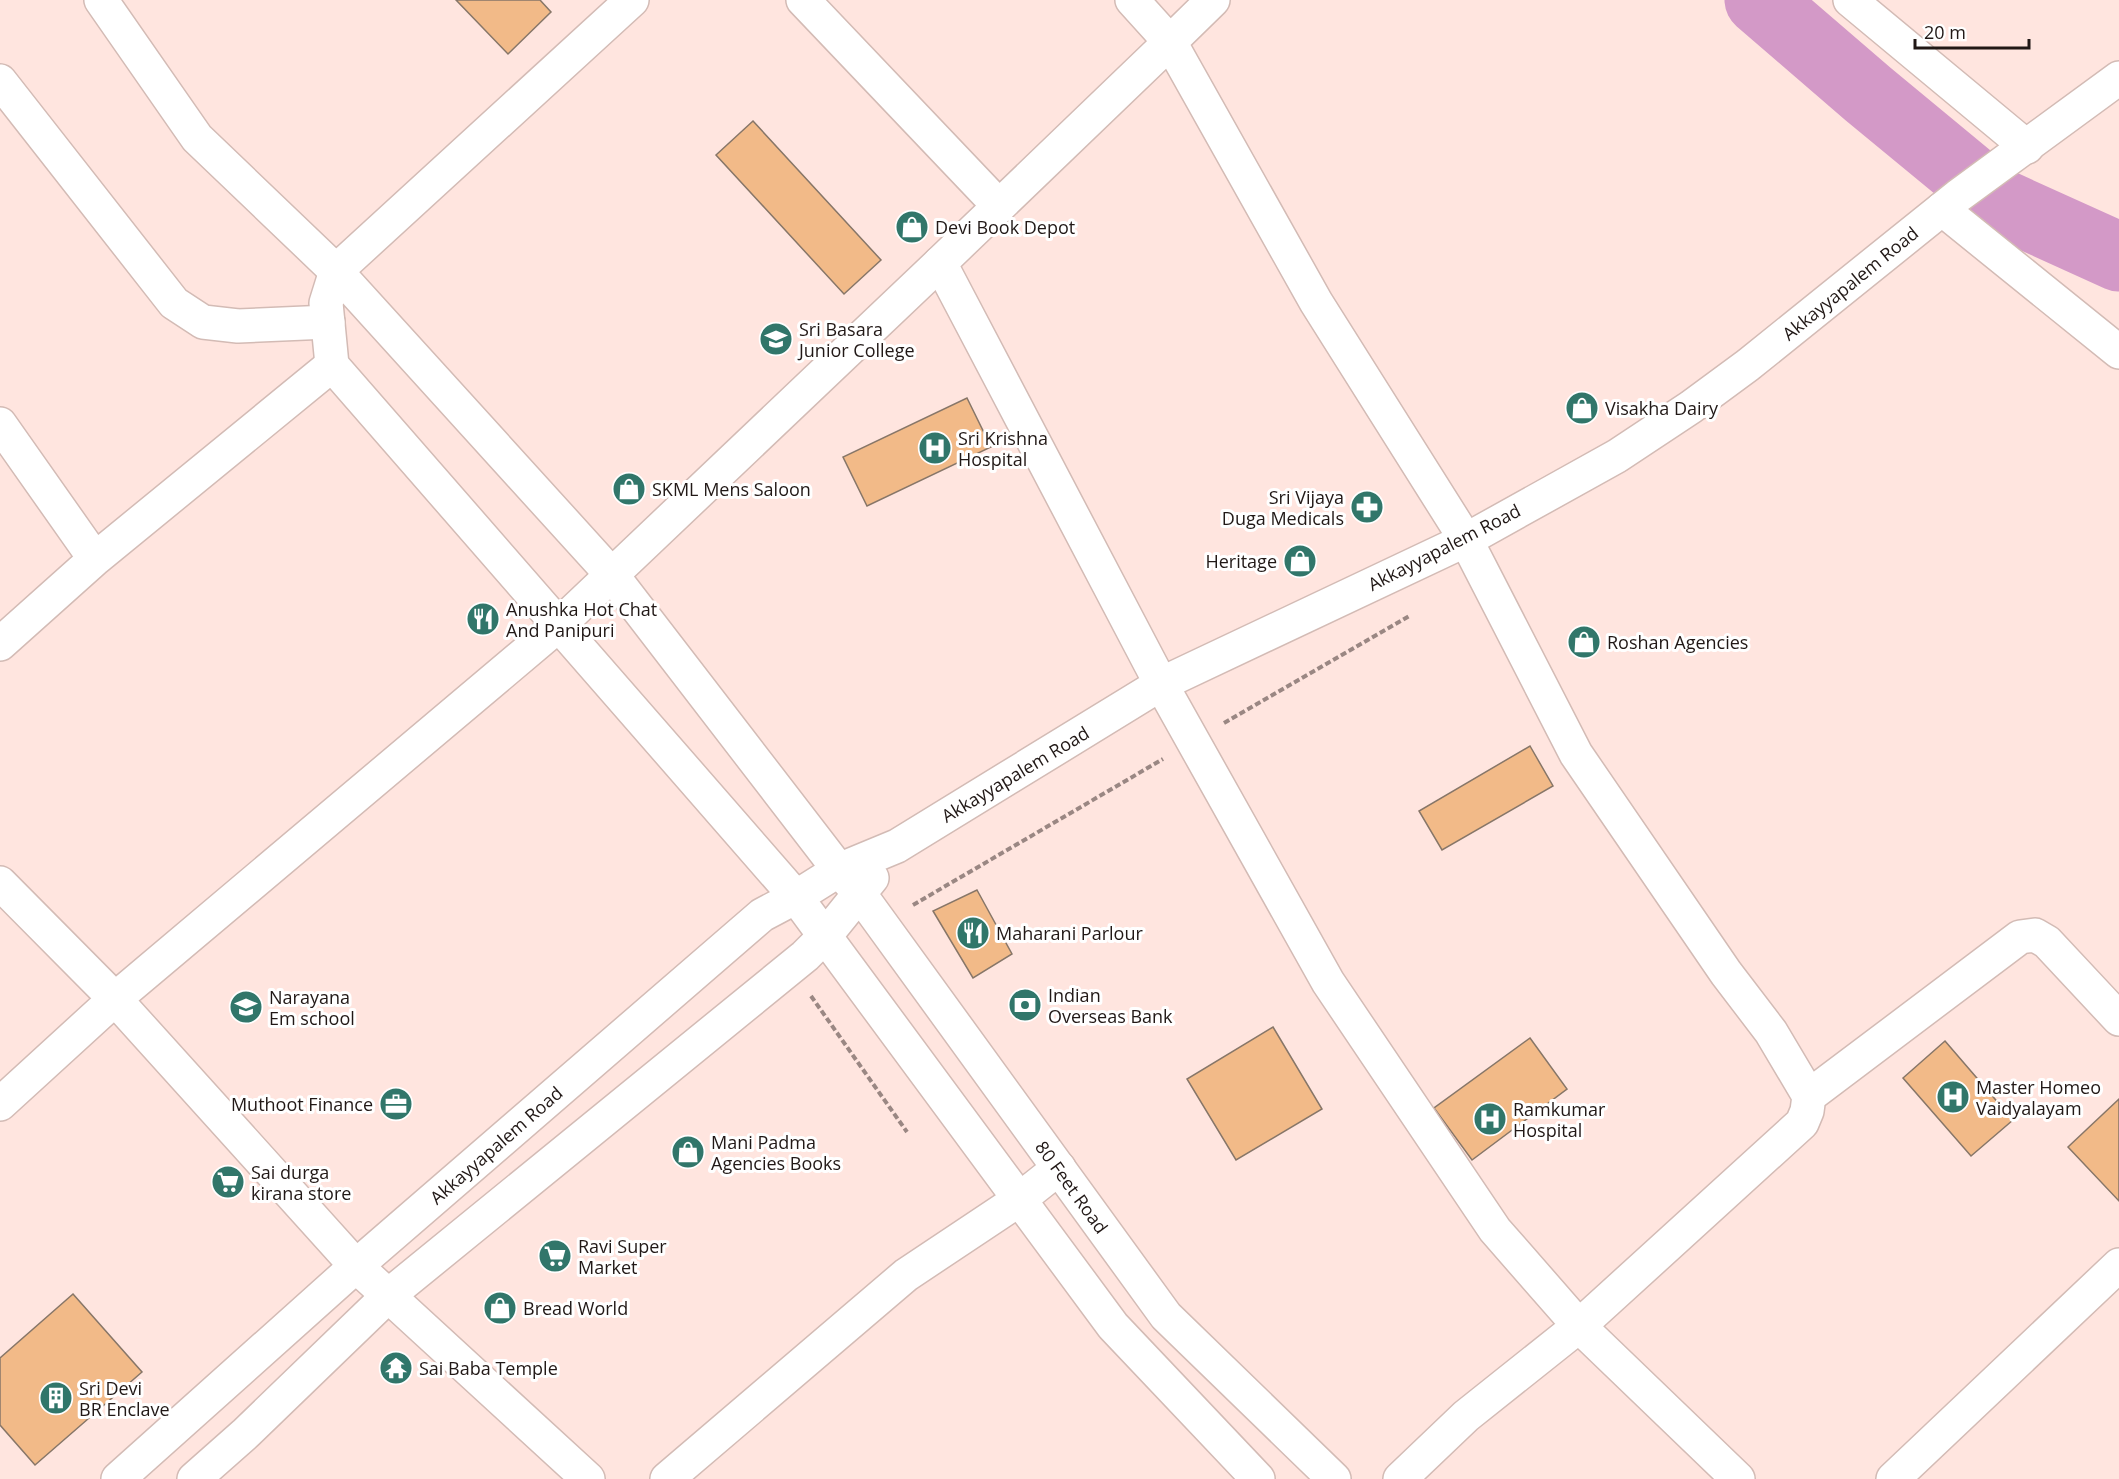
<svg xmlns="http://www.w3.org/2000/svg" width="2119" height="1479" font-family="'Open Sans',sans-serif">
<rect width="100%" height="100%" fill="#ffe5df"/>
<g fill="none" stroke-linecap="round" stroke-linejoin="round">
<path stroke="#d399c7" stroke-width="69" d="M 1759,0 L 1868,94 L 2000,203 L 2119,257"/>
</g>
<path fill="#f2ba88" stroke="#877668" stroke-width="1.5" d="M 456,0 L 540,0 L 551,12 L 508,54 Z
M 753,121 L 881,260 L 844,294 L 716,155 Z
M 967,398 L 991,447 L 867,506 L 843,457 Z
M 1530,746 L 1553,786 L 1442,850 L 1419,811 Z
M 977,890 L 1012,954 L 973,978 L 933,911 Z
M 1273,1027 L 1322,1109 L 1236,1160 L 1187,1079 Z
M 1530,1038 L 1567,1089 L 1472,1160 L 1434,1108 Z
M 1945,1041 L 2013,1120 L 1971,1156 L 1903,1078 Z
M 2119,1099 L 2119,1201 L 2068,1147 Z
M 73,1294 L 142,1372 L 35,1465 L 0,1425 L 0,1358 Z"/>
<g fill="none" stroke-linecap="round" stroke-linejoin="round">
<g stroke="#d3bbb5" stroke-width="36">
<path id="street" d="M 101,0 L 197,138 L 336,271
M 803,0 L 999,206
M 1213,0 L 1170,42 L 1316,302 L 1466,540 L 1576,754 L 1726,973 L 1771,1032 L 1809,1096 L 1807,1111 L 1802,1123 L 1579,1326 L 1738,1479
M 1850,0 L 2027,147
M 0,81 L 174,303 L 203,322 L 238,326 L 328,322
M 1942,209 L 2119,352
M 0,424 L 95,559 L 332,365
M 0,644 L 95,559
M 0,883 L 115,999 L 560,624 L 940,263
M 1809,1096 L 2020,937 L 2035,935 L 2047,942 L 2119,1019
M 0,1104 L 115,999 L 356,1266 L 588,1479
M 667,1479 L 906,1275 L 1020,1199 L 1059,1168
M 1893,1479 L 2119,1265"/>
</g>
<g stroke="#d3bbb5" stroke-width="36">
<path id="secondary" d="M 632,0 L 336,271 L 326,303 L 332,365 L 796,897 L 1113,1326 L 1258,1479
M 1132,0 L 1170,42 L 940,263 L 1161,684 L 1328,982 L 1495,1230 L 1579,1326 L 1466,1416 L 1400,1479
M 336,271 L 612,575 L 839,870 L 859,893 L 1166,1316 L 1334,1479
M 118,1479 L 356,1266 L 762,915 L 796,897 L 839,870 L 897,846 L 1161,684 L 1466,540 L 1617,456 L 1691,407 L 1748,365 L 1958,196 L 2119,78
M 194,1479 L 246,1433 L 389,1295 L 805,956 L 826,935 L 872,878"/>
</g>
<path stroke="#9a8783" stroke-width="4" stroke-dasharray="6 3" stroke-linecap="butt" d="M 1224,723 L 1411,615
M 913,905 L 1163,759
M 811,996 L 907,1132"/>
<use href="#street" stroke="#fff" stroke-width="33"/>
<use href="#secondary" stroke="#fff" stroke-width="33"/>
</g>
<defs>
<g id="shop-disc" transform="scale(1.725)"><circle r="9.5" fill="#31766a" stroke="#fff"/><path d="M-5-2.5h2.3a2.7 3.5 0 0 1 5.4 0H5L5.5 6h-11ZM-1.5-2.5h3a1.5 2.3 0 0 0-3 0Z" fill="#fff"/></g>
<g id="university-disc" transform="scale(1.725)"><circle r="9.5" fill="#31766a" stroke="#fff"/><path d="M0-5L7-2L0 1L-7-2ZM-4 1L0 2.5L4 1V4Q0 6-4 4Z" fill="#fff"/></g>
<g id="hospital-disc" transform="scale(1.725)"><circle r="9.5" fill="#31766a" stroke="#fff"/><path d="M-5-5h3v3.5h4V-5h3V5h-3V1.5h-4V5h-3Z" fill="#fff"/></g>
<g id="pharmacy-disc" transform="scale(1.725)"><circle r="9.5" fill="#31766a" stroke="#fff"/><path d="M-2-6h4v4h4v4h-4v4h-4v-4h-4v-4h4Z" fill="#fff"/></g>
<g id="restaurant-disc" transform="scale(1.725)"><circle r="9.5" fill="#31766a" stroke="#fff"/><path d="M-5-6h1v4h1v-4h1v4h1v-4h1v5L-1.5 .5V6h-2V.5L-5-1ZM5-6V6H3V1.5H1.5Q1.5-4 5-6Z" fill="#fff"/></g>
<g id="bank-disc" transform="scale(1.725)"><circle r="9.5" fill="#31766a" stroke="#fff"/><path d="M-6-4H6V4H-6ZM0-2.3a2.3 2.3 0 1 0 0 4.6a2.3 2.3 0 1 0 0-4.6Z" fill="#fff"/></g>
<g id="school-disc" transform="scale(1.725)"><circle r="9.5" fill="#31766a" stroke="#fff"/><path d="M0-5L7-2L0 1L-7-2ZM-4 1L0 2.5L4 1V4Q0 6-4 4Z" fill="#fff"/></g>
<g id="office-disc" transform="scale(1.725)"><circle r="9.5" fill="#31766a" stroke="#fff"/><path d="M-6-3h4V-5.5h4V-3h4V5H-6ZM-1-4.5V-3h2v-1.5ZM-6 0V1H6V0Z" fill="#fff"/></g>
<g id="supermarket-disc" transform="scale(1.725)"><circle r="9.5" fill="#31766a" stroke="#fff"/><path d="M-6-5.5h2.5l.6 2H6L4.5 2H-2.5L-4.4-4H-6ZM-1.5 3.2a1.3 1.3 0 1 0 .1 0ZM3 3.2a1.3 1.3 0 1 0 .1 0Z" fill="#fff"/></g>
<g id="temple-disc" transform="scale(1.725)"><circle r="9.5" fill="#31766a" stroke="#fff"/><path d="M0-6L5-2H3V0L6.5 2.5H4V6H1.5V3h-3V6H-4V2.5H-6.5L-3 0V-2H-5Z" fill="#fff"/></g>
<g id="building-disc" transform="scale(1.725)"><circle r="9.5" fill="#31766a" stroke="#fff"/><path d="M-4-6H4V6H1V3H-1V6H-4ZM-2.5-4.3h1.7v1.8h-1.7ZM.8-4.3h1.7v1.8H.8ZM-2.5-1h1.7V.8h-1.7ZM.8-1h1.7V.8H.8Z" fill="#fff"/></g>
</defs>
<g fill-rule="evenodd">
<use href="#shop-disc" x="912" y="227"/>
<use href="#university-disc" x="776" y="339"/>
<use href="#shop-disc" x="1582" y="408"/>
<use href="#hospital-disc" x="935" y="448"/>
<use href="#shop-disc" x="629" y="489"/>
<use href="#pharmacy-disc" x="1367" y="507"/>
<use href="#shop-disc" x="1300" y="561"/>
<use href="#restaurant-disc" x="483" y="619"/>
<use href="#shop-disc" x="1584" y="642"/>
<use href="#restaurant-disc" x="973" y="933"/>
<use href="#bank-disc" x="1025" y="1005"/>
<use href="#school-disc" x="246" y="1007"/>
<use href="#hospital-disc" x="1953" y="1097"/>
<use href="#office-disc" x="396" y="1104"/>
<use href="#hospital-disc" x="1490" y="1119"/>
<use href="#shop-disc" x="688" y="1152"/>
<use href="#supermarket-disc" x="228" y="1182"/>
<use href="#supermarket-disc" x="555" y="1256"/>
<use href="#shop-disc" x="500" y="1308"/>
<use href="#temple-disc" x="396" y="1368"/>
<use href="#building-disc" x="56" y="1398"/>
</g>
<g text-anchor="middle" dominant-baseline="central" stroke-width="6" stroke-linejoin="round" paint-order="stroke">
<g font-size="18" fill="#211816" stroke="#fff" text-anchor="start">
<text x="935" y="227">Devi Book Depot</text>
<text x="799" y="329">Sri Basara<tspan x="799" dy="21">Junior College</tspan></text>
<text x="1605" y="408">Visakha Dairy</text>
<text x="958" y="438">Sri Krishna<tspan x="958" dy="21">Hospital</tspan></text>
<text x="652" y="489">SKML Mens Saloon</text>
<text x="1344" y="497" text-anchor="end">Sri Vijaya<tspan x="1344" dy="21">Duga Medicals</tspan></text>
<text x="1277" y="561" text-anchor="end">Heritage</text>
<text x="506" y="609">Anushka Hot Chat<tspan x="506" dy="21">And Panipuri</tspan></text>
<text x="1607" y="642">Roshan Agencies</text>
<text x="996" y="933">Maharani Parlour</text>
<text x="1048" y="995">Indian<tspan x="1048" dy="21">Overseas Bank</tspan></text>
<text x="269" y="997">Narayana<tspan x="269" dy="21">Em school</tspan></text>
<text x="1976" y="1087">Master Homeo<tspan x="1976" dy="21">Vaidyalayam</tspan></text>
<text x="373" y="1104" text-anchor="end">Muthoot Finance</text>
<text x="1513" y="1109">Ramkumar<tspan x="1513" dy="21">Hospital</tspan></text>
<text x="711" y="1142">Mani Padma<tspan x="711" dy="21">Agencies Books</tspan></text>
<text x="251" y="1172">Sai durga<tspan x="251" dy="21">kirana store</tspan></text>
<text x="578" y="1246">Ravi Super<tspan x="578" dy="21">Market</tspan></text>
<text x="523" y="1308">Bread World</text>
<text x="419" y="1368">Sai Baba Temple</text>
<text x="79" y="1388">Sri Devi<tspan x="79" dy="21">BR Enclave</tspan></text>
</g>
<g font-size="18" fill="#211816" stroke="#fff">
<text transform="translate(1850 283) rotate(-39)">Akkayyapalem Road</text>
<text transform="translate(1444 547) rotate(-27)">Akkayyapalem Road</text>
<text transform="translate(1015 774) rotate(-31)">Akkayyapalem Road</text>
<text transform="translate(496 1145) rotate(-41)">Akkayyapalem Road</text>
<text transform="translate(1072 1187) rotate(54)">80 Feet Road</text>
</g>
</g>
<path d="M1915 39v9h114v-9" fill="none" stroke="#211816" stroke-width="3"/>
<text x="1924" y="39" font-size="18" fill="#211816" stroke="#ffffff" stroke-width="4.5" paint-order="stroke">20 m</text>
</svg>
